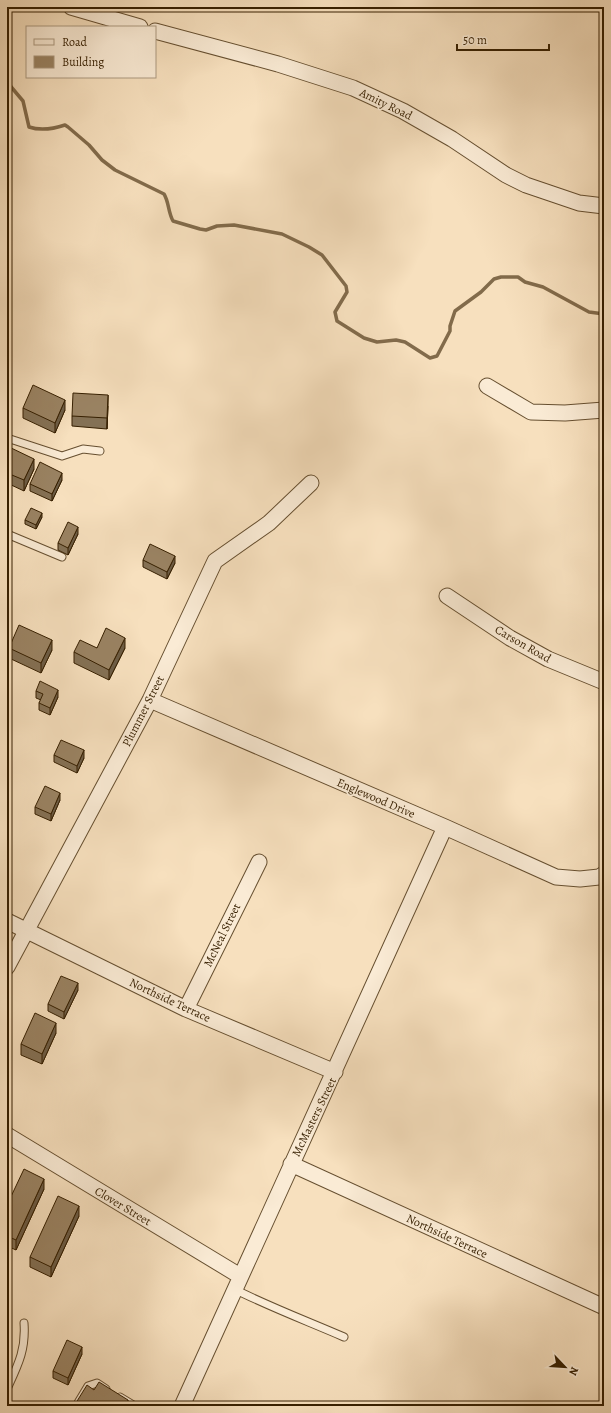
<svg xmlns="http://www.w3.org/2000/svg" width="611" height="1413" font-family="Alegreya,serif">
<rect width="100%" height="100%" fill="#f7e0be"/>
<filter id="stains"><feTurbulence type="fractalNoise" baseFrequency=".005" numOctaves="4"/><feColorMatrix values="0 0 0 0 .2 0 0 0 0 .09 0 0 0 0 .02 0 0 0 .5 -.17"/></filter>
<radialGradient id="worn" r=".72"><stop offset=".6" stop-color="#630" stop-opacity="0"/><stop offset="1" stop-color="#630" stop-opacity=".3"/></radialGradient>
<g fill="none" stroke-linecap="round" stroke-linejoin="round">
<path stroke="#826b4b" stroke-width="3.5" d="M 7,82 L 23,101 L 29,127 C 41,131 53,129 65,125 L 68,127 L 89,145 L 102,160 L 115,170 L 164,194 C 169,202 168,212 173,221 L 200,229 L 206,230 L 217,226 L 234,225 L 282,234 L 309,247 L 322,255 L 346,286 L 347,292 L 335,312 L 337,321 L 364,338 L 377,342 L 396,340 L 405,342 L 430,358 L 437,356 L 450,331 L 450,326 L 455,311 L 481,292 L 494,279 L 501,277 L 518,277 L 525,282 L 543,287 L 589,312 L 604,314"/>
<g stroke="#664f30" stroke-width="9">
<path id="service" d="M 7,438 L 62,456 L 83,449 L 100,451
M 7,534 L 62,557
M 234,1289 C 270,1307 307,1321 344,1337
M 7,1389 C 18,1365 26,1350 24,1323
M 120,1397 L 135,1406
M 76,1406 L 88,1386 L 97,1383 L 106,1389"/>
</g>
<g stroke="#664f30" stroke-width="17">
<path id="minor" d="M 71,7 L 140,27
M 155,31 L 278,64 L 353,88 L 403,111 L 452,139 L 506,175 L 526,185 L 579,203 L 604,206
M 487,386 L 531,412 L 565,413 L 604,410
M 447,596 L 510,638 L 548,659 L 604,682
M 150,700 L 445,827 L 556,877 L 580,879 L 599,877 L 604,874
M 7,921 L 186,1009 L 335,1072
M 7,967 L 150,700 L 215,561 L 269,523 L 311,483
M 186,1009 L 259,862
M 7,1135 L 240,1276
M 291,1164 L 604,1307
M 182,1406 L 445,827"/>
</g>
<use href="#service" stroke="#faebd5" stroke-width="7"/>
<use href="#minor" stroke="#faebd5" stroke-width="15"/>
</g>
<path fill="#847155" stroke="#361f00" d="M 108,406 L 107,429 L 72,426 L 72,416 Z
M 23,408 L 65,410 L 55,433 L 23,418 Z
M 7,446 L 34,469 L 24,491 L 7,483 Z
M 62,480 L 52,501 L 30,491 L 30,484 Z
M 42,517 L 36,529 L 25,524 L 25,520 Z
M 78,534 L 68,555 L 58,550 L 58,543 Z
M 143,560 L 175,563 L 167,579 L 143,567 Z
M 9,648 L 52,650 L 41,673 L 9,658 Z
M 97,648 L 125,648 L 109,680 L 74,663 L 74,652 Z
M 36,691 L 58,697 L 50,715 L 39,710 L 39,703 L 41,700 L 36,698 Z
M 54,755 L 84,758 L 77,773 L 54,762 Z
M 60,800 L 51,821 L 35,814 L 35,807 Z
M 78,990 L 64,1019 L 48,1011 L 48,1004 Z
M 56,1033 L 42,1064 L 21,1055 L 21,1044 Z
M 44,1189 L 16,1250 L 7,1246 L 7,1205 Z
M 79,1216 L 51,1277 L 30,1267 L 30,1257 Z
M 82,1354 L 68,1385 L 53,1378 L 53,1371 Z"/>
<path fill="#6c5c45" stroke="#361f00" d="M 108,395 L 108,406 L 107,429 L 107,418 Z
M 65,400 L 65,410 L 55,433 L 55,423 Z
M 34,459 L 34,469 L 24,491 L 24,480 Z
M 62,473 L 62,480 L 52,501 L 52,494 Z
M 42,513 L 42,517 L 36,529 L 36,525 Z
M 78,527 L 78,534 L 68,555 L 68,548 Z
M 175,556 L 175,563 L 167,579 L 167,572 Z
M 125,638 L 125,648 L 109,680 L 109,670 Z
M 52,640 L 52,650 L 41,673 L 41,663 Z
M 58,690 L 58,697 L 50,715 L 50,708 Z
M 84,750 L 84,758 L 77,773 L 77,766 Z
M 60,793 L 60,800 L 51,821 L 51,814 Z
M 78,983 L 78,990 L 64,1019 L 64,1012 Z
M 56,1023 L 56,1033 L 42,1064 L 42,1054 Z
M 9,1140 L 9,1151 L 7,1154 L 7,1144 Z
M 44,1179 L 44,1189 L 16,1250 L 16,1240 Z
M 79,1206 L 79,1216 L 51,1277 L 51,1267 Z
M 8,1329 L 8,1336 L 7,1338 L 7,1331 Z
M 82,1347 L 82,1354 L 68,1385 L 68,1378 Z
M 128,1400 L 128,1406 L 125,1406 Z"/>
<path fill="#9a8363" stroke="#361f00" d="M 33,385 L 65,400 L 55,423 L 23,408 Z
M 73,393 L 108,395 L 107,418 L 72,416 Z
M 7,446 L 34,459 L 24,480 L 7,473 Z
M 40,462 L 62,473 L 52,494 L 30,484 Z
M 31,508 L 42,513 L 36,525 L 25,520 Z
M 68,522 L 78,527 L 68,548 L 58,543 Z
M 150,544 L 175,556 L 167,572 L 143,560 Z
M 19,625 L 52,640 L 41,663 L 9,648 Z
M 106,628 L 125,638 L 109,670 L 74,652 L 80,640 L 97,648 Z
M 40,681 L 58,690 L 50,708 L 39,703 L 43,694 L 36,691 Z
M 61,740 L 84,750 L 77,766 L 54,755 Z
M 45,786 L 60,793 L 51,814 L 35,807 Z
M 61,976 L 78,983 L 64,1012 L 48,1004 Z
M 35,1013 L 56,1023 L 42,1054 L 21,1044 Z
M 24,1169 L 44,1179 L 16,1240 L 7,1236 L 7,1205 Z
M 58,1196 L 79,1206 L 51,1267 L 30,1257 Z
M 67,1340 L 82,1347 L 68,1378 L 53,1371 Z
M 99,1382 L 128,1400 L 125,1406 L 74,1406 L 87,1385 L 94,1390 Z"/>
<g text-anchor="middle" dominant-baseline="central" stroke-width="3.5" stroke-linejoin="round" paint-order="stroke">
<g font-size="12" fill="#361f00" stroke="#faebd5">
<text transform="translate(386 104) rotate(26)">Amity Road</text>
<text transform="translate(523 644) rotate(30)">Carson Road</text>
<text transform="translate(143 711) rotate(-63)">Plummer Street</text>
<text transform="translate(376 798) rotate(23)">Englewood Drive</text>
<text transform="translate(222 935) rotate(-64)">McNeal Street</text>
<text transform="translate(170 1000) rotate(25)">Northside Terrace</text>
<text transform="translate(314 1117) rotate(-64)">McMasters Street</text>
<text transform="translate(123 1206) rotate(31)">Clover Street</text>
<text transform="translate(447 1236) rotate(25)">Northside Terrace</text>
</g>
</g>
<rect width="611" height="1413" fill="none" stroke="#f7e0be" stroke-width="24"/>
<rect x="8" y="8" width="595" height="1397" fill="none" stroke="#361f00" stroke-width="2"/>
<rect x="12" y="12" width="587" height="1389" fill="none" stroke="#361f00"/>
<rect x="26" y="26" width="130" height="52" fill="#faebd5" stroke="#ac9980"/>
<rect x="34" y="39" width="20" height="6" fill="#faebd5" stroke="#ac9980"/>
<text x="62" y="46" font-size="12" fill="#361f00">Road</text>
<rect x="34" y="56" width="20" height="12" fill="#9a8363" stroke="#ac9980"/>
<text x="62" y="66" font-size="12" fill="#361f00">Building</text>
<g transform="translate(565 1367) rotate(115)" stroke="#faebd5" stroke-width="3" paint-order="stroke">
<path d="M0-3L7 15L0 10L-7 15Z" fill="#361f00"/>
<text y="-6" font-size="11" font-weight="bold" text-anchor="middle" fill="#361f00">N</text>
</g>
<path d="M457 44v6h92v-6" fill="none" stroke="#361f00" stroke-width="2"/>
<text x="463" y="44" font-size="12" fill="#361f00" stroke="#faebd5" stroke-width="3" paint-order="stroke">50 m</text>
<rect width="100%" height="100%" filter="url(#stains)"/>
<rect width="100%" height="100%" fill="url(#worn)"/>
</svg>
